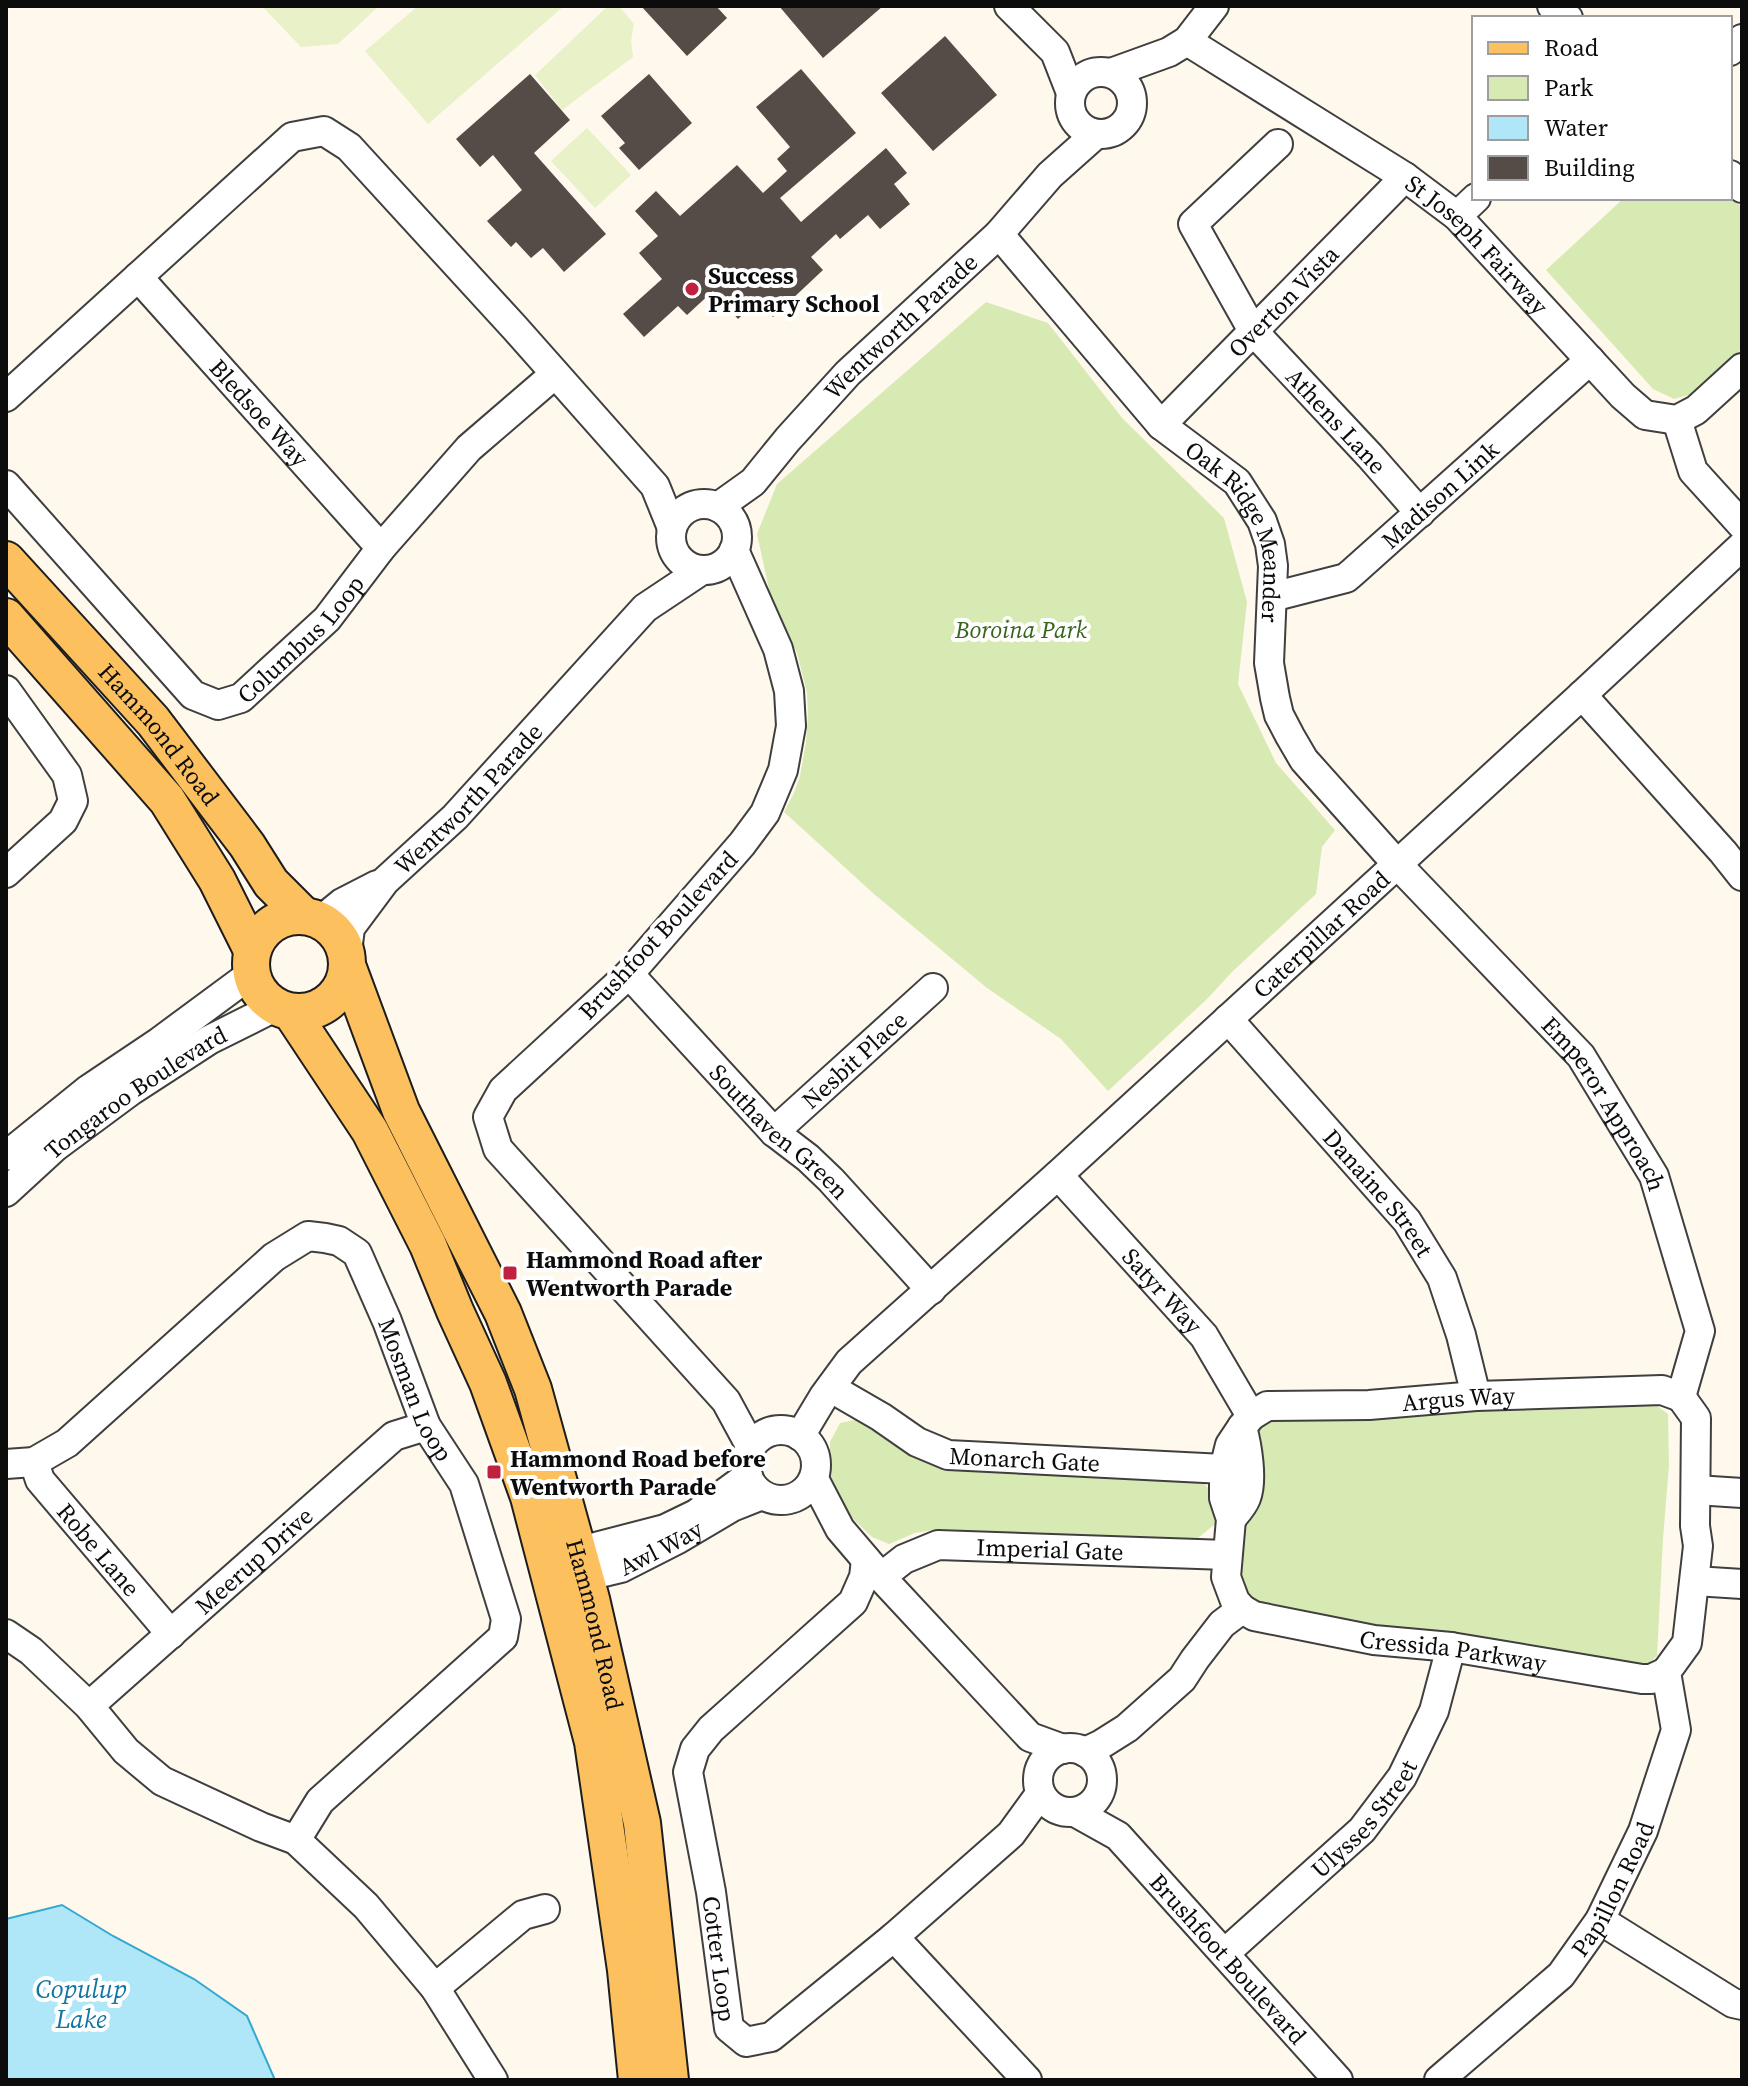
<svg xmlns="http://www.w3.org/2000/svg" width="1748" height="2086" font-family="'Source Serif 4',serif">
<rect width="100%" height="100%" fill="#fff8ec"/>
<path fill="#d8eab4" d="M 1730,195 L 1742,208 L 1742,349 L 1693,394 L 1674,399 L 1653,389 L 1546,270 L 1624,198 L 1730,198 Z
M 986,302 L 1048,323 L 1123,419 L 1224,518 L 1247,602 L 1238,684 L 1276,763 L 1335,830 L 1322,847 L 1316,894 L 1233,971 L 1207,999 L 1108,1091 L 1061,1039 L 987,988 L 874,894 L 784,812 L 794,793 L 800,776 L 806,742 L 808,715 L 807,693 L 797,653 L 770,594 L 757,534 L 777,484 Z
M 1653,1403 L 1668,1414 L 1669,1465 L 1663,1539 L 1657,1656 L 1642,1668 L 1288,1617 L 1237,1593 L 1243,1442 L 1263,1422 L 1558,1405 Z
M 860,1419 L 909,1451 L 1199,1479 L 1217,1497 L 1215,1524 L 1192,1543 L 938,1529 L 915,1533 L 889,1544 L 872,1537 L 848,1514 L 830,1474 L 830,1442 L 840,1423 Z"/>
<path fill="#e8f1c7" d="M 262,6 L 379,6 L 338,44 L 301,47 Z
M 418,6 L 564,6 L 428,124 L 365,51 Z
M 608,6 L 619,6 L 634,24 L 631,41 L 633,57 L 562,110 L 535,75 Z
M 587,128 L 631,175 L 595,208 L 551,161 Z"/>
<path fill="#afe6f8" stroke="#34a8d1" stroke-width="2" d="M 62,1905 L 113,1936 L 194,1979 L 247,2016 L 275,2080 L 6,2080 L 6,1919 Z"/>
<path fill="#554c48" d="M 641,6 L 716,6 L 727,18 L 687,56 Z
M 779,6 L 883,6 L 823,58 Z
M 945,36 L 997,95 L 933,151 L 881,93 Z
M 801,69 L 856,133 L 780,198 L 801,222 L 886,148 L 907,173 L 894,184 L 910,204 L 880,229 L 868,215 L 840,239 L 836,234 L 811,257 L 823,270 L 773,317 L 758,300 L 738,319 L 713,291 L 687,315 L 678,306 L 644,337 L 623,314 L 662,279 L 639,253 L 658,236 L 635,211 L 656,191 L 680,216 L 737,165 L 763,193 L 787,171 L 777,159 L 790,147 L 756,107 Z
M 530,74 L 570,120 L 534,153 L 606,234 L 564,272 L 543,248 L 531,258 L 516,242 L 511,247 L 487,221 L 522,190 L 493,155 L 480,167 L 456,139 Z
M 649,74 L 692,123 L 639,170 L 619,148 L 625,143 L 601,116 Z"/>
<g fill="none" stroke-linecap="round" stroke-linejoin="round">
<g stroke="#3f3f3f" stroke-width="32">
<g id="minor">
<path d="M 1009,6 L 1055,52 L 1071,93"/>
<path d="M 1552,6 L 1568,18"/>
<path id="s1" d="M 1187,41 L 1405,177 L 1457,216 L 1623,396 L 1645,415 L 1677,420 L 1696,410 L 1742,368"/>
<path d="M 1730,51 L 1742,39"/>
<circle cx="1101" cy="103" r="31"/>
<path d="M 1111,73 L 1169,52 L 1187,41 L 1214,6"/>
<path id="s2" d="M 1278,144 L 1193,224 L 1253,331 L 1370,456 L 1420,513"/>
<path d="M 1730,175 L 1742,188"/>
<path d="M 1457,216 L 1476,198"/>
<path id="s3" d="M 999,234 L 1161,425 L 1237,482 L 1262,521 L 1270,544 L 1273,566 L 1269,663 L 1275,698 L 1279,715 L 1290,736 L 1304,760 L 1397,864 L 1581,1056 L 1654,1176 L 1700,1331 L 1681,1397"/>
<path id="s4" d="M 138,277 L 381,548"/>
<path d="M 6,397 L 292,137 L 324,131 L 349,147 L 514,327 L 655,486 L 672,528"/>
<path d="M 1677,420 L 1693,471 L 1742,525"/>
<path id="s5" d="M 1161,425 L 1405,177"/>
<path id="s6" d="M 6,485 L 193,695 L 218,705 L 241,698 L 327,619 L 381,548 L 469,448 L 555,374"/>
<circle cx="704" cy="537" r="33"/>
<path id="s7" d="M 718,507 L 753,482 L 788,439 L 848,373 L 999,234 L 1050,175 L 1096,134"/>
<path d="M 734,550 L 778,649 L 789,691 L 791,726 L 783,770 L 765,813 L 742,844 L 629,974 L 503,1090 L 488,1117 L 498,1149 L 726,1401 L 751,1447"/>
<path id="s8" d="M 1272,597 L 1346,578 L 1353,572 L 1590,360"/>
<path d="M 6,690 L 67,775 L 73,801 L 63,821 L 6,873"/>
<path d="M 1582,695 L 1723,852 L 1742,876"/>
<path d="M 320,921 L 342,903 L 377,885"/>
<path id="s9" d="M 347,952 L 350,928 L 385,881 L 455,817 L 645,608 L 702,570"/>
<path id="s10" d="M 629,974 L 774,1132 L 808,1158 L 831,1180 L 931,1290"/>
<path id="s11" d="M 1228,1019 L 1407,1221 L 1442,1278 L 1461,1335 L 1476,1396"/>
<path id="s12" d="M 774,1132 L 933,988"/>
<path d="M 6,1156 L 89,1089 L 159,1042 L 251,974"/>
<path id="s13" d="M 1058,1175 L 1204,1336 L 1251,1416"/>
<path id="s14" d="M 6,1192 L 55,1147 L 132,1090 L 209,1040 L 275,1007"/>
<path id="s15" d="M 843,1395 L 881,1417 L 917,1442 L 948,1455 L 1224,1469"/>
<circle cx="781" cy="1465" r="35"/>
<path id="s16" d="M 800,1436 L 824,1396 L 849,1362 L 1058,1175 L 1582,695 L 1742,546"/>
<path id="s17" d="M 34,1462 L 40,1480 L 171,1634"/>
<path id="s18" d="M 6,1464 L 34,1462 L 67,1443 L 274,1257 L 308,1236 L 325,1238 L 339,1241 L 357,1253 L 387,1321 L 426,1426 L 464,1484 L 506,1619 L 503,1637 L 320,1801 L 296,1840"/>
<path d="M 814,1479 L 840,1529 L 881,1577 L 1030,1737 L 1063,1749"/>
<path d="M 1696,1490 L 1742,1493"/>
<path d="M 1231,1519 C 1236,1513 1243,1506 1246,1498 C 1253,1480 1247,1445 1242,1427"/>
<path d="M 557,1557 L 665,1529 L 696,1514 L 748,1476"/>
<path id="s19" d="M 866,1560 L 864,1577 L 853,1602 L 711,1729 L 695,1749 L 688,1772 L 711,1892 L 729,2028 L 746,2042 L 771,2037 L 894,1937 L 1011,1834 L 1040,1794"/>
<path id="s20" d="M 881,1577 L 904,1559 L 938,1545 L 1227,1555"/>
<path id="s21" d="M 567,1581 L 621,1568 L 678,1539 L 732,1507 L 762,1495"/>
<path d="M 1695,1581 L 1742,1584"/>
<path id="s22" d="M 1242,1609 L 1254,1616 L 1374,1640 L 1451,1647 L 1642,1679 L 1651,1679 L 1666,1672"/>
<path d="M 6,1634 L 31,1651 L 89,1706 L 126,1751 L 162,1781 L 261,1827 L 296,1840 L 366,1906 L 435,1988 L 493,2080"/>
<path id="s23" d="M 89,1706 L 394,1436 L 426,1426"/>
<circle cx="1070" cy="1780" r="32"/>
<path id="s24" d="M 1085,1752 L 1100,1745 L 1127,1728 L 1182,1679 L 1195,1659 L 1222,1624 L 1242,1609 L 1235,1601 L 1226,1577 L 1231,1519 L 1224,1498 L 1224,1469 L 1230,1445 L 1242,1427 L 1251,1416 L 1267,1406 L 1369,1405 L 1476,1396 L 1662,1390 L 1681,1397"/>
<path id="s25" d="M 1075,1812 L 1118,1836 L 1338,2080"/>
<path d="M 1600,1920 L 1733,2003 L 1742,2005"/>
<path d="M 894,1937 L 1027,2080"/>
<path id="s26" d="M 1225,1953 L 1362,1830 L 1402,1777 L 1434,1711 L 1451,1647"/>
<path d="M 435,1988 L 523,1915 L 545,1909"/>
<path id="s27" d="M 1439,2080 L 1561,1975 L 1600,1920 L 1643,1831 L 1676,1730 L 1666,1672 L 1687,1643 L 1698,1546 L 1695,1526 L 1696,1418 L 1681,1397"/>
</g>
</g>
<g stroke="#1d1d1d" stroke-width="40">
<g id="major">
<path id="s28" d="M 6,560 L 153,721 L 247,845 L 271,883 L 303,915"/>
<path d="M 6,617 L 167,800 L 217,880 L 252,950"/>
<circle cx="299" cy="964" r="48"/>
<path id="s29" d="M 348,968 L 401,1111 L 503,1313 L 533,1389 L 591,1599 L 642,1823 L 670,2080"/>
<path d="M 291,1012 L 370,1131 L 428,1245 L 455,1311 L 488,1383 L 529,1497 L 593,1742 L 626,1970 L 637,2080"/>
</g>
</g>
<use href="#minor" stroke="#fff" stroke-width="28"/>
<use href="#major" stroke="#fcc05e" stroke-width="36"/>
</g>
<g fill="#c0213e" stroke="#fff" stroke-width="3">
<circle cx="692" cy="289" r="8"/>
<rect x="502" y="1265" width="16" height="16" rx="4"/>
<rect x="486" y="1464" width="16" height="16" rx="4"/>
</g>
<g text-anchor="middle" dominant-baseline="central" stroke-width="8" stroke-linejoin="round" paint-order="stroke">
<g font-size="24" fill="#0c0c0c" stroke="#fff">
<text stroke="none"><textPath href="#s1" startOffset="356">St Joseph Fairway</textPath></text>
<text stroke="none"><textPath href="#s5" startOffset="174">Overton Vista</textPath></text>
<text stroke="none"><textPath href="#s7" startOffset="258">Wentworth Parade</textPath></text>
<text stroke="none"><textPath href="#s4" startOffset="182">Bledsoe Way</textPath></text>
<text stroke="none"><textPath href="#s2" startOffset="362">Athens Lane</textPath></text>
<text stroke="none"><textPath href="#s8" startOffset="202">Madison Link</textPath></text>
<text stroke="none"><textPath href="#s3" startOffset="390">Oak Ridge Meander</textPath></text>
<text stroke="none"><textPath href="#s6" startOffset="416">Columbus Loop</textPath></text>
<text stroke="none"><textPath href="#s28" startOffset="232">Hammond Road</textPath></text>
<text stroke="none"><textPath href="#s9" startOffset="200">Wentworth Parade</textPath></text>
<text stroke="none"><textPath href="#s16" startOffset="726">Caterpillar Road</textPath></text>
<text transform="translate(658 935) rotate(-47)">Brushfoot Boulevard</text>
<text stroke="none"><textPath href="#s12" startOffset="108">Nesbit Place</textPath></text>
<text stroke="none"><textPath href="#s14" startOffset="164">Tongaroo Boulevard</textPath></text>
<text stroke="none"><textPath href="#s3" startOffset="1098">Emperor Approach</textPath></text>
<text stroke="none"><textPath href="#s10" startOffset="218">Southaven Green</textPath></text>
<text stroke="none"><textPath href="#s11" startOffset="230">Danaine Street</textPath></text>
<text stroke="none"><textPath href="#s13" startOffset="156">Satyr Way</textPath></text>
<text stroke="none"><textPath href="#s18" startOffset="586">Mosman Loop</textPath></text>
<text stroke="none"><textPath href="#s24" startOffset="632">Argus Way</textPath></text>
<text stroke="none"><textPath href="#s15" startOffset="198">Monarch Gate</textPath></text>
<text stroke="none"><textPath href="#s21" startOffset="100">Awl Way</textPath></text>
<text stroke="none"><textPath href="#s20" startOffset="178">Imperial Gate</textPath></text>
<text stroke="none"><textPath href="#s17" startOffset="110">Robe Lane</textPath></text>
<text stroke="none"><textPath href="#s23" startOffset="220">Meerup Drive</textPath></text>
<text stroke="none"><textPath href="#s29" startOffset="704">Hammond Road</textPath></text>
<text stroke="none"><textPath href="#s22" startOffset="216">Cressida Parkway</textPath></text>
<text stroke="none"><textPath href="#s26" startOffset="194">Ulysses Street</textPath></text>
<text stroke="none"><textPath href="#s27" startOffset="262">Papillon Road</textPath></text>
<text stroke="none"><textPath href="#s25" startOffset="214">Brushfoot Boulevard</textPath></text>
<text stroke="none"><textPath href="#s19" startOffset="474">Cotter Loop</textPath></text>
</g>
<g font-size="24" font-weight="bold" fill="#0c0c0c" stroke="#fff" text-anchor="start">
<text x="708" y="275">Success<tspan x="708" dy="28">Primary School</tspan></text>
<text x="526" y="1259">Hammond Road after<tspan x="526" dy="28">Wentworth Parade</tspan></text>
<text x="510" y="1458">Hammond Road before<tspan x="510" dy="28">Wentworth Parade</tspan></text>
</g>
<g font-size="24" font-style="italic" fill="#35651b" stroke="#fff">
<text x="1021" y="629">Boroina Park</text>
</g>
<g font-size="26" font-style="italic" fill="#1376a1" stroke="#fff">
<text x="81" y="1989">Copulup<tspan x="81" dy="30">Lake</tspan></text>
</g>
</g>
<rect width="1748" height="2086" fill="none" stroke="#0c0c0c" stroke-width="16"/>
<rect x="1472" y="16" width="260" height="184" fill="#ffffff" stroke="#9e9e9e" stroke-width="2"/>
<rect x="1488" y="42" width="40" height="12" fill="#fcc05e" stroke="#9e9e9e" stroke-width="2"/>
<text x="1544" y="56" font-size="24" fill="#0c0c0c">Road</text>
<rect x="1488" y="76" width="40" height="24" fill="#d8eab4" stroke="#9e9e9e" stroke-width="2"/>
<text x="1544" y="96" font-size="24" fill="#0c0c0c">Park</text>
<rect x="1488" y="116" width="40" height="24" fill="#afe6f8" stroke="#9e9e9e" stroke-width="2"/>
<text x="1544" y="136" font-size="24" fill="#0c0c0c">Water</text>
<rect x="1488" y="156" width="40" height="24" fill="#554c48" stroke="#9e9e9e" stroke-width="2"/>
<text x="1544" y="176" font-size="24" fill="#0c0c0c">Building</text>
</svg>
